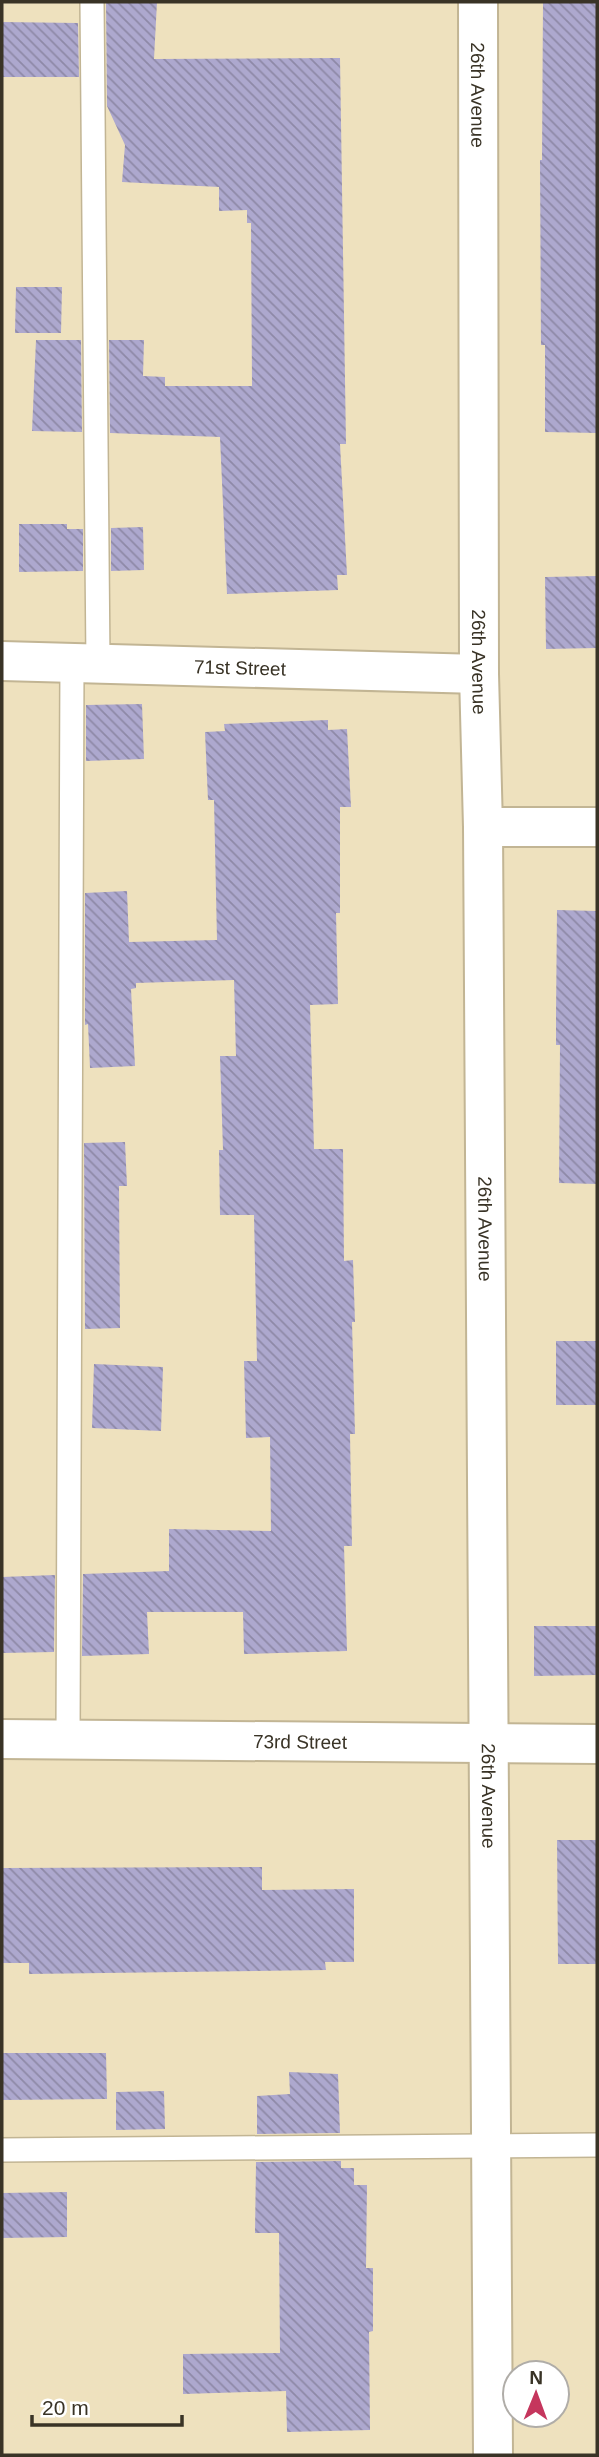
<svg xmlns="http://www.w3.org/2000/svg" width="599" height="2457" font-family="Arial,sans-serif">
<defs>
<pattern id="building-back-hatch" width="6" height="6" patternUnits="userSpaceOnUse" patternTransform="scale(1.75)"><rect width="6" height="6" fill="#ada8ce"/><path d="M-1 5l2 2M0 0l6 6M5-1l2 2" fill="none" stroke="#8e89a7"/></pattern>
</defs>
<rect width="100%" height="100%" fill="#eee1be"/>
<path fill="url(#building-back-hatch)" d="M 106,2 L 157,2 L 154,59 L 340,58 L 346,444 L 340,444 L 347,575 L 337,575 L 338,590 L 227,594 L 220,437 L 110,433 L 109,340 L 144,340 L 143,376 L 165,377 L 165,386 L 252,386 L 251,223 L 247,223 L 247,210 L 219,211 L 219,187 L 122,182 L 125,145 L 107,106 Z
M 543,2 L 597,2 L 597,433 L 545,432 L 545,345 L 541,345 L 540,160 L 542,160 Z
M 2,22 L 78,23 L 79,77 L 2,77 Z
M 16,287 L 62,287 L 61,333 L 15,333 Z
M 36,340 L 81,340 L 82,432 L 32,431 Z
M 19,524 L 67,524 L 67,529 L 83,529 L 83,571 L 19,572 Z
M 143,527 L 144,570 L 111,571 L 111,528 Z
M 597,576 L 597,648 L 546,649 L 545,577 Z
M 142,704 L 144,759 L 86,761 L 86,705 Z
M 328,720 L 328,730 L 347,729 L 351,807 L 340,807 L 340,913 L 336,913 L 338,1004 L 310,1005 L 314,1149 L 343,1149 L 344,1261 L 353,1260 L 355,1322 L 352,1322 L 355,1434 L 350,1434 L 352,1546 L 344,1546 L 347,1651 L 244,1654 L 243,1612 L 147,1612 L 149,1654 L 82,1656 L 83,1574 L 169,1571 L 169,1529 L 271,1531 L 270,1437 L 246,1438 L 244,1361 L 257,1361 L 254,1215 L 220,1215 L 219,1150 L 223,1150 L 220,1056 L 236,1056 L 234,980 L 136,983 L 136,988 L 131,989 L 135,1066 L 90,1068 L 88,1024 L 85,1025 L 85,893 L 127,891 L 129,942 L 217,940 L 214,800 L 208,800 L 205,732 L 225,731 L 224,724 Z
M 557,910 L 597,911 L 597,1184 L 559,1183 L 560,1045 L 556,1045 L 556,1014 Z
M 125,1142 L 127,1186 L 119,1186 L 120,1328 L 85,1329 L 84,1143 Z
M 556,1341 L 597,1341 L 597,1405 L 556,1405 Z
M 94,1364 L 163,1367 L 161,1431 L 92,1428 Z
M 55,1575 L 54,1652 L 2,1653 L 2,1577 Z
M 534,1626 L 597,1626 L 597,1675 L 534,1676 Z
M 557,1840 L 597,1840 L 597,1964 L 558,1964 Z
M 262,1867 L 262,1890 L 354,1889 L 354,1962 L 325,1962 L 326,1970 L 29,1974 L 29,1963 L 2,1963 L 2,1868 Z
M 2,2053 L 106,2053 L 107,2099 L 2,2100 Z
M 289,2072 L 338,2074 L 340,2133 L 257,2134 L 257,2096 L 290,2094 Z
M 164,2091 L 165,2129 L 116,2130 L 116,2092 Z
M 341,2161 L 341,2168 L 354,2168 L 354,2185 L 367,2185 L 366,2268 L 373,2268 L 373,2331 L 369,2332 L 370,2430 L 287,2432 L 286,2391 L 183,2394 L 183,2354 L 280,2353 L 279,2233 L 255,2233 L 256,2162 Z
M 67,2192 L 67,2237 L 2,2238 L 2,2193 Z"/>
<g fill="none" stroke-linecap="round" stroke-linejoin="round">
<g stroke="#c2b594" stroke-width="26">
<path id="lane" d="M 92,2 L 98,663
M 68,1740 L 72,662
M 2,2150 L 597,2145"/>
</g>
<g stroke="#c2b594" stroke-width="42">
<g id="street">
<path id="s1" d="M 478,2 L 479,674 L 483,827 L 493,2455"/>
<path id="s2" d="M 2,661 L 479,674"/>
<path d="M 483,827 L 597,827"/>
<path id="s3" d="M 2,1739 L 597,1744"/>
</g>
</g>
<use href="#lane" stroke="#fff" stroke-width="23"/>
<use href="#street" stroke="#fff" stroke-width="38"/>
</g>
<g text-anchor="middle" dominant-baseline="central" stroke-width="5" stroke-linejoin="round" paint-order="stroke">
<g font-size="19" fill="#393326" stroke="#fff">
<text stroke="none"><textPath href="#s1" startOffset="93">26th Avenue</textPath></text>
<text stroke="none"><textPath href="#s1" startOffset="660">26th Avenue</textPath></text>
<text stroke="none"><textPath href="#s2" startOffset="238">71st Street</textPath></text>
<text stroke="none"><textPath href="#s1" startOffset="1227">26th Avenue</textPath></text>
<text stroke="none"><textPath href="#s3" startOffset="298">73rd Street</textPath></text>
<text stroke="none"><textPath href="#s1" startOffset="1794">26th Avenue</textPath></text>
</g>
</g>
<rect width="599" height="2457" fill="none" stroke="#393326" stroke-width="7"/>
<g transform="translate(536 2394) rotate(1)"><circle r="33" fill="#ffffff" stroke="#b0ada8" stroke-width="2"/>
<path d="M0-5L12 26L0 18L-12 26Z" fill="#c5365d"/>
<text y="-10" font-size="19" font-weight="bold" text-anchor="middle" fill="#393326">N</text>
</g>
<path d="M32 2415v10h150v-10" fill="none" stroke="#393326" stroke-width="3.5"/>
<text x="42" y="2415" font-size="21" fill="#393326" stroke="#ffffff" stroke-width="5" paint-order="stroke">20 m</text>
</svg>
